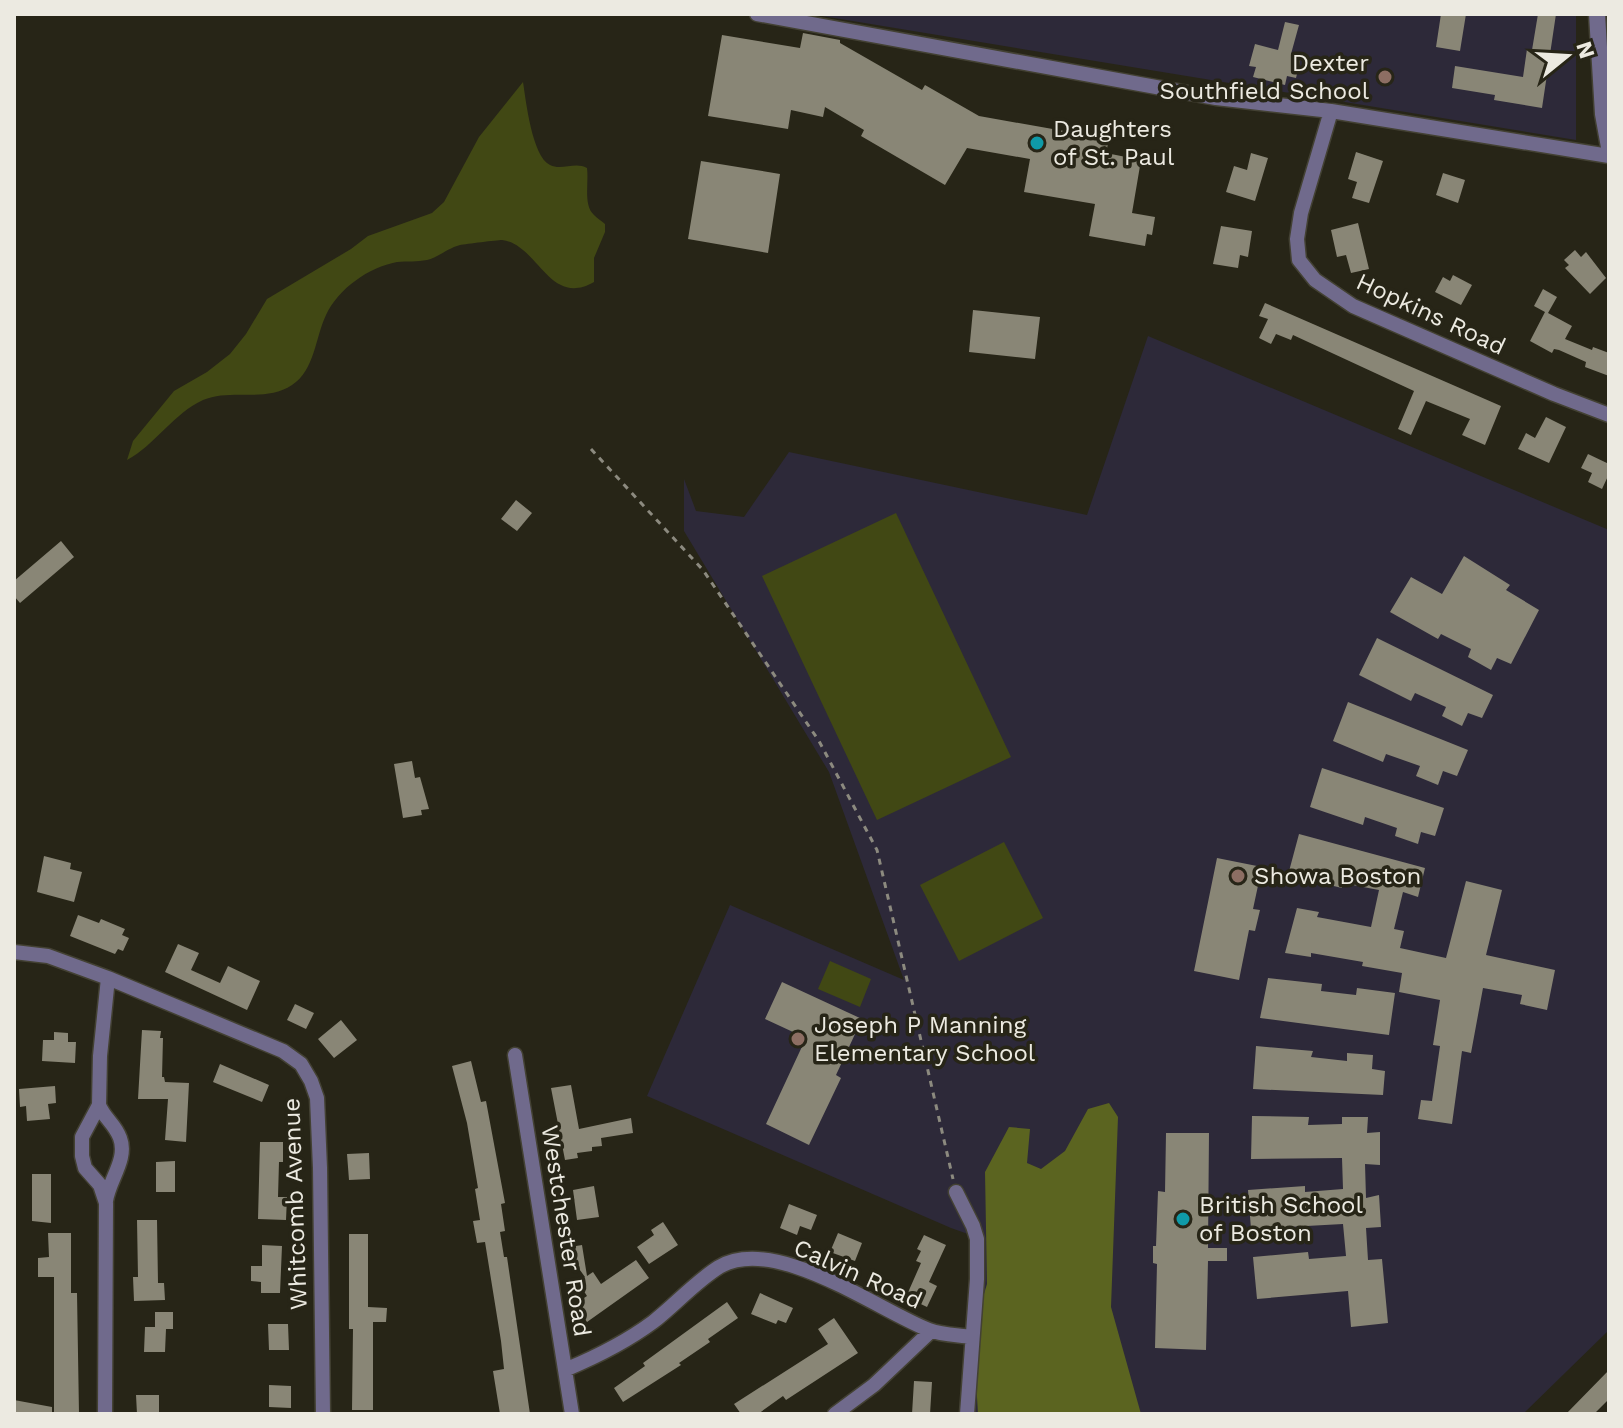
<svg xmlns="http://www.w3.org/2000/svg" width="1623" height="1428" font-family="'Work Sans',sans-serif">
<rect width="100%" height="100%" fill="#272517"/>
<path fill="#2d2939" d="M 810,14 L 1576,14 L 1576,140 Z
M 1148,336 L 1609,530 L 1609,1330 L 1523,1414 L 975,1414 L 985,1240 L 951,1228 L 647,1096 L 730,905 L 904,980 L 829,772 L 684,531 L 684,479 L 696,511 L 744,517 L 789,452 L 1087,515 Z"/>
<path fill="#414814" d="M 523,82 C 526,101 532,156 550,165 C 562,171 575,161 587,168 C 589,183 583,205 594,215 C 598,219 602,221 605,224 L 605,232 L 594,258 L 594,282 C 549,308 538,244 502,240 C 497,240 466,244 460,245 C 448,248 439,257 427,260 C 417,262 407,261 397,262 C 369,267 338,289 326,315 C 315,338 315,370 292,385 C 265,403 232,388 203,400 C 174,413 155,445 127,460 L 133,441 L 174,391 L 207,372 L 230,354 L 246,334 L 267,299 L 351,249 L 368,236 L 432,213 L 444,202 L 479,137 Z
M 896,513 L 1011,757 L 877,820 L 762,576 Z
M 1004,842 L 1043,918 L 959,961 L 920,885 Z
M 830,961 L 871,979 L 860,1007 L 818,989 Z"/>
<path fill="#5b6420" d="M 1109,1103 L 1118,1117 L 1111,1307 L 1141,1414 L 978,1414 L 973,1330 L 987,1284 L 985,1172 L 1009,1127 L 1030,1129 L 1027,1163 L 1041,1169 L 1065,1151 L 1088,1109 Z"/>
<path fill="#898676" d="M 1441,14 L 1466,14 L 1460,51 L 1436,47 Z
M 1538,14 L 1556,14 L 1542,108 L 1494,100 L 1495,95 L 1452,88 L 1455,66 L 1523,77 L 1527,49 L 1532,50 Z
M 1285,22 L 1299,25 L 1291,54 L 1301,57 L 1296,78 L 1287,76 L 1285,85 L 1253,77 L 1256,67 L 1249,66 L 1255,44 L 1278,50 Z
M 803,33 L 840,40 L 840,43 L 922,90 L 925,85 L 979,116 L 1109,139 L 1106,153 L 1141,160 L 1132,213 L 1155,217 L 1152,235 L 1147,234 L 1145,246 L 1089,236 L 1095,204 L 1024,192 L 1030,159 L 967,148 L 945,185 L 861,136 L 864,130 L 825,107 L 823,117 L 791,110 L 788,129 L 708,116 L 722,35 L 800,48 Z
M 1356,152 L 1383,161 L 1369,203 L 1352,198 L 1357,182 L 1348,179 Z
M 1251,153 L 1268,158 L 1255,201 L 1226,192 L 1234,166 L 1247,170 Z
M 701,161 L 780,174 L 768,253 L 688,239 Z
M 1443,173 L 1465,180 L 1458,203 L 1436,195 Z
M 1358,223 L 1369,269 L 1351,273 L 1346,255 L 1337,257 L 1331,230 Z
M 1221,226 L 1252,231 L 1248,257 L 1240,255 L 1238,268 L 1213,264 Z
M 1575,250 L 1581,257 L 1586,252 L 1606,278 L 1590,294 L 1565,268 L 1569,265 L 1564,260 Z
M 1453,275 L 1472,285 L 1461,305 L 1435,292 L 1443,277 L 1450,281 Z
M 1543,289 L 1557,297 L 1548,313 L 1572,326 L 1565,339 L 1592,350 L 1593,347 L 1609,353 L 1609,376 L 1585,367 L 1586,362 L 1559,350 L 1554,349 L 1552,353 L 1530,341 L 1545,312 L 1534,306 Z
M 1265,303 L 1501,406 L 1485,445 L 1462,435 L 1470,419 L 1426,401 L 1411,435 L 1398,429 L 1414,391 L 1293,335 L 1291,340 L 1276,334 L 1271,344 L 1259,338 L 1268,319 L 1259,316 Z
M 973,310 L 1040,317 L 1035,359 L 969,352 Z
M 1546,417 L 1566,427 L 1549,463 L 1518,449 L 1526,433 L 1535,438 Z
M 1588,454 L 1609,464 L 1609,474 L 1602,489 L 1588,482 L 1592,473 L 1581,468 Z
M 516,500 L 532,513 L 517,531 L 501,519 Z
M 61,541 L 74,557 L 20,603 L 14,596 L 14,581 Z
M 1464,556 L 1510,585 L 1506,590 L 1539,610 L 1511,664 L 1497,658 L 1491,670 L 1468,657 L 1471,649 L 1441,634 L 1438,639 L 1390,612 L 1411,577 L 1442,594 Z
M 1377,638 L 1493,695 L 1482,718 L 1468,713 L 1462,726 L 1442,716 L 1446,707 L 1415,693 L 1411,701 L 1359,675 Z
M 1348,702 L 1468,750 L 1457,776 L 1443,771 L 1438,785 L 1416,776 L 1420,766 L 1386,754 L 1383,762 L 1333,741 Z
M 412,761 L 415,778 L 420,777 L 429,809 L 421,810 L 422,815 L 403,818 L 394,764 Z
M 1322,768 L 1444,808 L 1435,836 L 1421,832 L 1418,844 L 1395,836 L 1397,828 L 1365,817 L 1363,825 L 1310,807 Z
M 1299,834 L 1425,868 L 1418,897 L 1403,892 L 1394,929 L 1404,931 L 1400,948 L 1446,958 L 1466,881 L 1502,890 L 1486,955 L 1555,970 L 1547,1010 L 1520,1004 L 1522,995 L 1483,988 L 1471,1053 L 1462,1051 L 1452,1124 L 1418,1119 L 1421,1100 L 1432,1101 L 1440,1046 L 1433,1045 L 1440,1000 L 1399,992 L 1402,973 L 1362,966 L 1363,962 L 1311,953 L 1311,957 L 1285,953 L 1297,908 L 1319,912 L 1317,917 L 1371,927 L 1379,890 L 1342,883 L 1342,888 L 1288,875 Z
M 44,856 L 71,863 L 70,869 L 82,872 L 74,902 L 37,892 Z
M 1217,858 L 1262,867 L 1253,909 L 1260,910 L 1255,931 L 1249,930 L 1239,980 L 1194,971 Z
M 78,915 L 99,923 L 101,919 L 125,929 L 122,935 L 129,938 L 123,951 L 118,949 L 115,954 L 70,936 Z
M 178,944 L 199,953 L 191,970 L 220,983 L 228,966 L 260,981 L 247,1010 L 165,972 Z
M 1268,978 L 1322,984 L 1321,991 L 1356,995 L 1357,988 L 1395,993 L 1389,1035 L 1260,1018 Z
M 782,982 L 862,1019 L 836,1075 L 841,1078 L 809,1145 L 766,1124 L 806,1038 L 765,1019 Z
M 295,1004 L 314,1013 L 306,1029 L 287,1020 Z
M 341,1020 L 357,1040 L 334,1058 L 318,1039 Z
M 142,1030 L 161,1031 L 160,1038 L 163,1038 L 162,1077 L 164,1077 L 165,1082 L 189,1083 L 186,1142 L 165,1140 L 168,1099 L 138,1099 Z
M 54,1032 L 68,1033 L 68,1042 L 76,1042 L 75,1063 L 42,1061 L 43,1040 L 54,1040 Z
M 1256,1046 L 1313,1051 L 1311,1057 L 1347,1061 L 1347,1053 L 1373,1055 L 1372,1069 L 1385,1071 L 1383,1095 L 1253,1089 Z
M 471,1061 L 481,1102 L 486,1101 L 505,1203 L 501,1204 L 505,1231 L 500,1232 L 504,1257 L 507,1257 L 530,1414 L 500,1414 L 493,1371 L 504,1369 L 501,1341 L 485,1242 L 477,1243 L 473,1221 L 480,1220 L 475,1189 L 478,1188 L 467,1123 L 452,1066 Z
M 220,1064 L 269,1085 L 262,1102 L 213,1082 Z
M 571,1085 L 579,1129 L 631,1118 L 633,1133 L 601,1138 L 602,1146 L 592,1147 L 592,1151 L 577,1153 L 578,1158 L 565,1160 L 551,1088 Z
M 55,1086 L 56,1103 L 48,1104 L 50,1119 L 27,1121 L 26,1106 L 20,1107 L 19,1089 Z
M 1252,1116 L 1309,1117 L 1308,1125 L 1342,1124 L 1342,1117 L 1368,1117 L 1367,1133 L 1380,1132 L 1380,1165 L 1365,1164 L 1366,1198 L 1379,1195 L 1381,1227 L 1366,1228 L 1368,1260 L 1382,1259 L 1388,1323 L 1351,1327 L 1348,1291 L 1257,1299 L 1253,1257 L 1308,1252 L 1309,1259 L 1346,1256 L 1343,1224 L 1251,1229 L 1248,1190 L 1305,1186 L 1305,1192 L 1343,1189 L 1342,1158 L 1251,1159 Z
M 1166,1133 L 1209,1133 L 1208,1248 L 1227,1248 L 1227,1261 L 1208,1261 L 1206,1350 L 1155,1348 L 1157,1264 L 1153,1263 L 1153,1246 L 1156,1246 L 1158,1191 L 1165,1192 Z
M 260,1142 L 283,1142 L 283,1162 L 279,1162 L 278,1197 L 287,1197 L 286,1220 L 258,1219 Z
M 369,1153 L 370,1179 L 349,1180 L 347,1154 Z
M 175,1161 L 175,1192 L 156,1192 L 156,1162 Z
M 32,1174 L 51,1174 L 51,1223 L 32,1221 Z
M 594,1186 L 599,1217 L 577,1220 L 573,1190 Z
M 789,1204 L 817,1215 L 811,1230 L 800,1226 L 797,1235 L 780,1228 Z
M 137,1220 L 157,1220 L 158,1283 L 164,1283 L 165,1300 L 134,1301 L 133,1277 L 138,1277 Z
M 663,1222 L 678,1245 L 649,1264 L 637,1247 L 654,1235 L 651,1230 Z
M 48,1233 L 71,1233 L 71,1293 L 77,1293 L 79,1414 L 54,1414 L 54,1277 L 38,1277 L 38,1258 L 49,1257 Z
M 838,1233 L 862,1243 L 855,1261 L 830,1252 Z
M 349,1234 L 368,1234 L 368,1307 L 387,1308 L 386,1322 L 373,1322 L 373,1410 L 352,1410 L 353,1329 L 349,1329 Z
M 924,1235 L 946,1245 L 929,1282 L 937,1286 L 927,1307 L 906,1297 L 921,1263 L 916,1261 L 921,1251 L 917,1249 Z
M 262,1245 L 282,1246 L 280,1293 L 261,1293 L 261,1282 L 251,1281 L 251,1266 L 262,1266 Z
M 582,1245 L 587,1276 L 593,1272 L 601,1284 L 636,1260 L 649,1278 L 587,1322 L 575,1304 L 587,1296 L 578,1282 L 585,1277 L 564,1248 Z
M 760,1293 L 793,1308 L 786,1323 L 778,1320 L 776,1324 L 751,1314 Z
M 727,1302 L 738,1318 L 708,1339 L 710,1342 L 679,1363 L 681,1365 L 623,1402 L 614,1388 L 645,1366 L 643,1363 Z
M 155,1312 L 173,1312 L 173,1329 L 166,1329 L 165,1352 L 144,1352 L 145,1327 L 155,1327 Z
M 834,1318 L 858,1353 L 786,1400 L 783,1396 L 758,1414 L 741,1414 L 734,1404 L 828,1344 L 818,1329 Z
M 268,1324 L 288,1324 L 289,1350 L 269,1350 Z
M 1609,1370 L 1609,1399 L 1594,1414 L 1566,1414 Z
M 914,1381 L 932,1382 L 930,1414 L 912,1414 Z
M 269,1385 L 291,1386 L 291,1408 L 269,1407 Z
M 136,1395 L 159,1395 L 159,1414 L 137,1414 Z
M 14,1400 L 52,1407 L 52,1414 L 14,1414 Z"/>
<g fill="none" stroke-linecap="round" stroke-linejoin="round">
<g stroke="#434133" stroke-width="17">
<path id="minor" d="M 757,14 L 1216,98 L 1331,111 L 1609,156
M 1331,111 L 1301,213 L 1297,239 L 1299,260 L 1315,280 L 1353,306 L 1554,394 L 1609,415
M 14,952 L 48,956 L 108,978 L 283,1051 L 301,1064 L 311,1081 L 317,1098 L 320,1168 L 323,1414
M 515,1055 L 572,1414
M 99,1105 C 104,1118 115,1124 120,1138 C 128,1159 109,1180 106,1201
M 956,1192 L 973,1226 L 977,1239 L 977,1279 L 967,1414
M 567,1369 C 598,1356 626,1342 653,1322 C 675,1305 695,1282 719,1267 C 775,1234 876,1309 929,1330 C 942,1335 958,1335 971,1337
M 105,1414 L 106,1203 L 100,1185 L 85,1168 L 82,1156 L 82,1137 L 99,1105 L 100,1056 L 108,978
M 835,1414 L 874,1385 L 931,1331"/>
</g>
<g stroke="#434133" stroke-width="19">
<path id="tertiary" d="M 1597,14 L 1603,114 L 1609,147"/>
</g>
<path stroke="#8c8a7f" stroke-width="3" stroke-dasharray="6 6" stroke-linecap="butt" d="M 591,449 L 703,570 L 819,741 L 877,850 L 953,1179"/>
<use href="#minor" stroke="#706a8c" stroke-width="14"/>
<use href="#tertiary" stroke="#706a8c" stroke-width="16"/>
</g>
<g fill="#8d6e63" stroke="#272517" stroke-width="3">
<circle cx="1385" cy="77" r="8"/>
<circle cx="1238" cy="876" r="8"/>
<circle cx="798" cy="1039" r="8"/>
</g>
<g fill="#0f9aa8" stroke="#272517" stroke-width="3">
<circle cx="1037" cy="143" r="8"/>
<circle cx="1183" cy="1219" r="8"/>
</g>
<g text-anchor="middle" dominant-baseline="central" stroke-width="7" stroke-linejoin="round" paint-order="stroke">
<g font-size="24" fill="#eceae1" stroke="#272517" text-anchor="start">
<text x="1369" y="63" text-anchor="end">Dexter<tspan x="1369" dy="28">Southfield School</tspan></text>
<text x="1053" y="129">Daughters<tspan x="1053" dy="28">of St. Paul</tspan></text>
<text x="1254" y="876">Showa Boston</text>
<text x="814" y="1025">Joseph P Manning<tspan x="814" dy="28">Elementary School</tspan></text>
<text x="1199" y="1205">British School<tspan x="1199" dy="28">of Boston</tspan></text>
</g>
<g font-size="24" fill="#eceae1" stroke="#272517">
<text transform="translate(1431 314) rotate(25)">Hopkins Road</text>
<text transform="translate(295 1204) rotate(-92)">Whitcomb Avenue</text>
<text transform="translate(566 1231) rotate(81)">Westchester Road</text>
<text transform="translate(858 1274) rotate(24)">Calvin Road</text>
</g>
</g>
<rect width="1623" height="1428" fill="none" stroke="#eceae1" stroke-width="32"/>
<g transform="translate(1567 56) rotate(72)" stroke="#272517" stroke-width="6" paint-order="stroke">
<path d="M0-6L14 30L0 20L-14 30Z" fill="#eceae1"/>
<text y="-12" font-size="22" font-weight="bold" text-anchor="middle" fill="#eceae1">N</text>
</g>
</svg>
